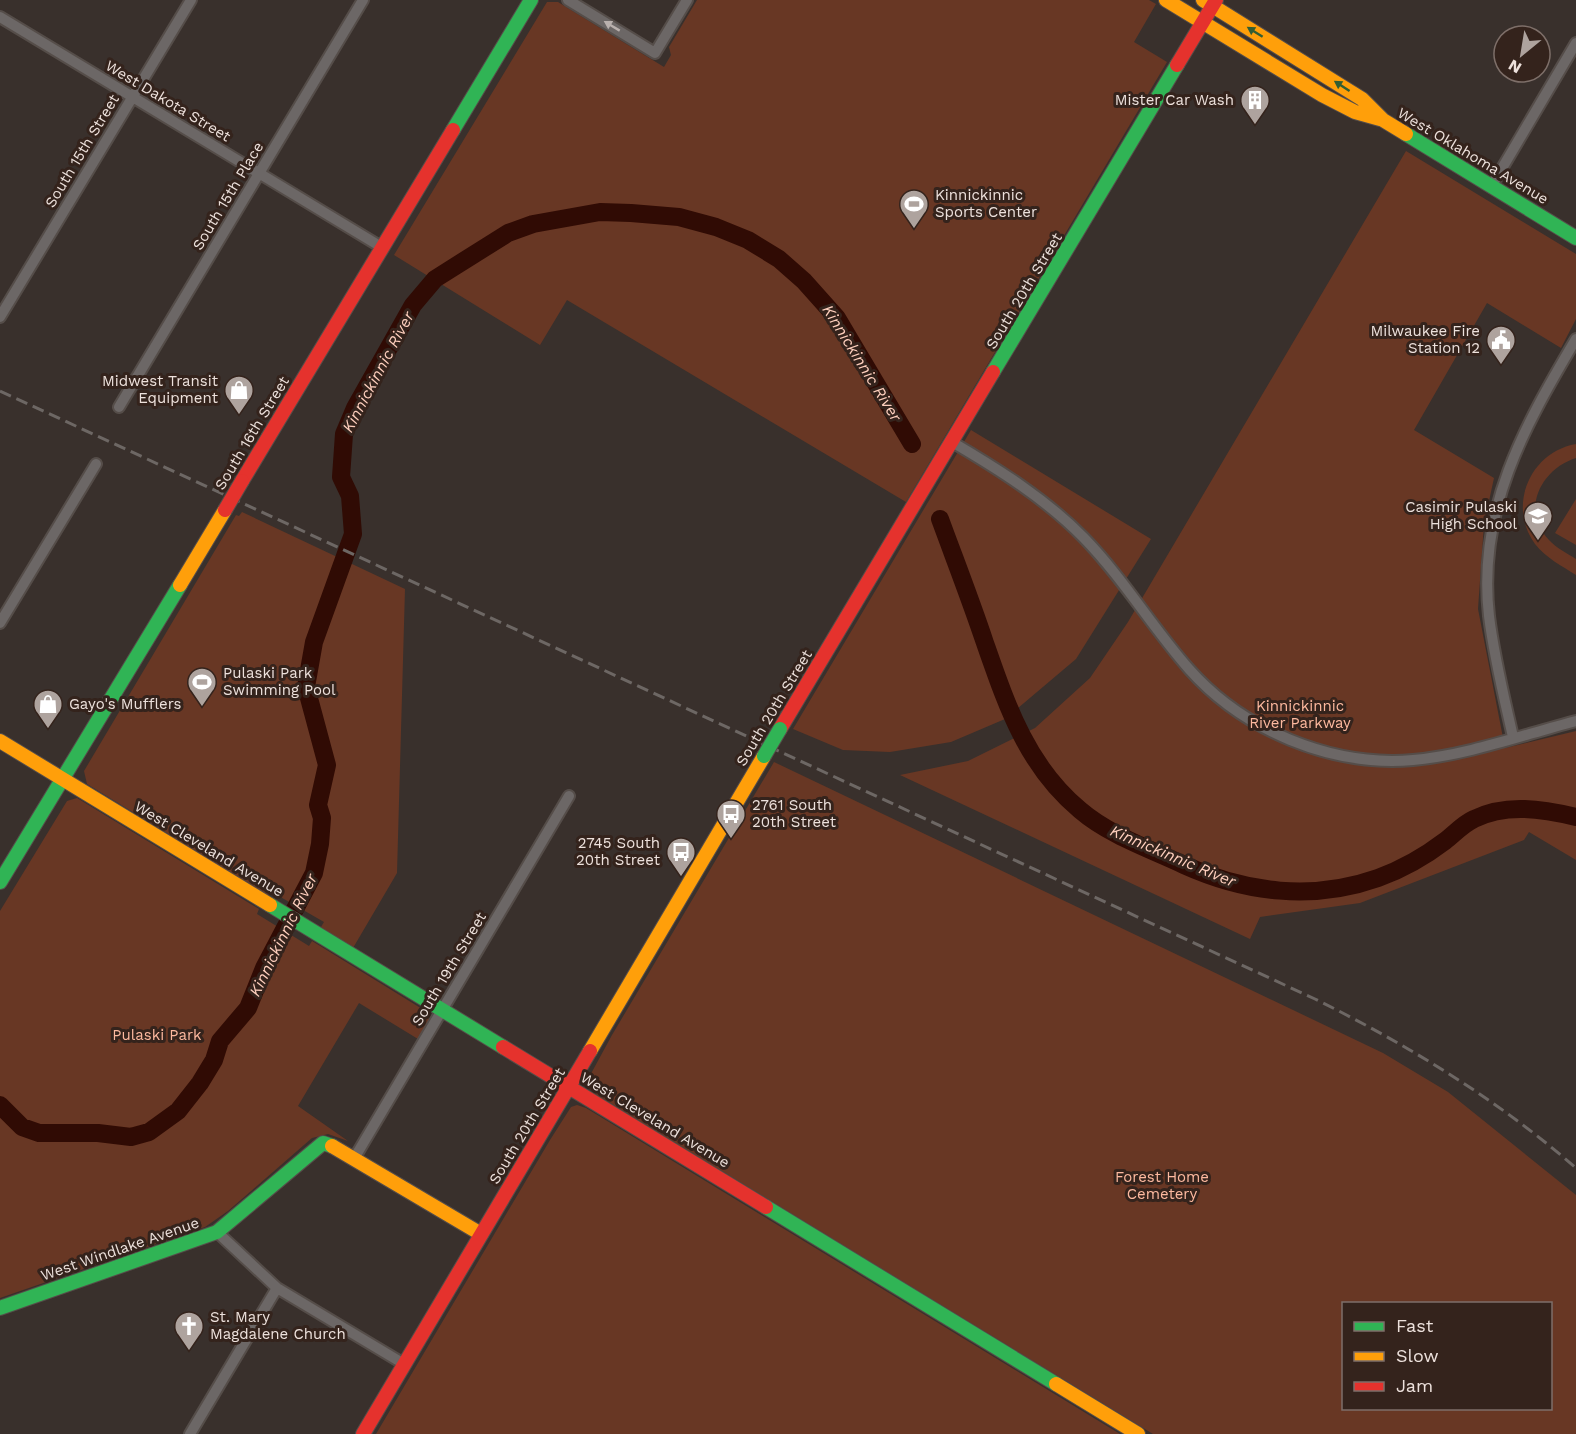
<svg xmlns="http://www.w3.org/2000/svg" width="1576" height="1434" font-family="'Work Sans',sans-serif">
<rect width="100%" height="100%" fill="#39302c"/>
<path fill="#683724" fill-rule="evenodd" d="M 697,0 L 1149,0 L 1156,4 L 1134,42 L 1167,62 L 906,502 L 567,300 L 540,345 L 394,255 L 547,2 L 558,2 L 664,67 L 671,55 L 669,47 Z
M 1406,151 L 1576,254 L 1576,319 L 1561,348 L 1487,303 L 1414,430 L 1494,478 L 1484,524 L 1478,609 L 1505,748 L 1576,731 L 1576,860 L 1529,832 L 1524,840 L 1360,903 L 1260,917 L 1250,939 L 900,775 L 968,761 L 1035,728 L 1090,678 L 1128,622 Z
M 971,430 L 1151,539 L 1076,659 L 1005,719 L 951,742 L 890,752 L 843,750 L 793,729 Z
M 1576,444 L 1576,458 C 1541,469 1520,510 1549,540 C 1556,548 1567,553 1576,559 L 1576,575 C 1562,566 1546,558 1535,544 C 1507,506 1530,452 1576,444 Z
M 1576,499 L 1576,545 L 1555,533 Z
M 242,512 L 405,589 L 397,873 L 353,948 L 321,927 L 324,922 L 277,895 L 272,890 L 268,895 L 87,784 L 84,771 L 236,515 L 239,516 Z
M 774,762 L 1383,1053 L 1448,1092 L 1576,1195 L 1576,1434 L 1153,1434 L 594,1093 L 588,1087 L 587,1081 L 612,1035 ZM 1344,1304 L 1550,1304 L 1550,1408 L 1344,1408 Z
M 77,798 L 259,909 L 257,914 L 309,946 L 312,941 L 427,1012 L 429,1019 L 418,1039 L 359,1003 L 298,1106 L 348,1141 L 328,1134 L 312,1138 L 228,1211 L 205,1227 L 0,1298 L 0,911 L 67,801 Z
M 577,1105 L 586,1108 L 1120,1434 L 376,1434 L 550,1140 L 571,1107 Z"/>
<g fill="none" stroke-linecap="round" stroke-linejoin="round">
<path stroke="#300b04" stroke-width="18" d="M 940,519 C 955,560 971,601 985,643 C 1007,706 1027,766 1080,810 C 1109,835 1150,849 1184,865 C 1246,893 1313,901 1378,878 C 1403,869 1424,857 1445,841 C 1454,834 1463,824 1474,819 C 1506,803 1543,809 1576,817
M 0,1105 L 22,1127 L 39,1133 L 98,1133 L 131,1137 L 149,1132 L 178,1111 L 200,1083 L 214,1060 L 220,1041 L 248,1008 L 264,968 L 314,873 L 320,844 L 322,818 L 318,805 L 327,765 L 306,687 L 314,642 L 353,534 L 350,496 L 341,477 L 344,434 L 355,408 L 413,305 L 435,279 L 508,233 L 533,224 L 600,212 L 631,213 L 679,217 L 716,227 L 748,240 L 779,259 L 804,281 L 837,318 L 912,444"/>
<g stroke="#554d49" stroke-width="14">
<path id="street" d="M 568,0 L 655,53 L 687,0
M 0,17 L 383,248
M 1491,187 L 1576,43
M 0,317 L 191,0
M 119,407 L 363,0
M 952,442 C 998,469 1046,499 1084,538 C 1123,578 1152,627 1189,669 C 1243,730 1331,767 1413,760 C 1468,755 1522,735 1576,721
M 0,623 L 96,464
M 1513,737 C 1504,697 1494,657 1489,616 C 1477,510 1524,427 1576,339
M 355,1157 L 569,796
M 217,1232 L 277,1288 L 404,1364
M 190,1434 L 277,1288"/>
</g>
<g stroke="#554d49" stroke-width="16">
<path id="fast" d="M 453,130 L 531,0
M 1406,134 L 1576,238
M 993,372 L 1177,65
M 0,882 L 180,585
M 270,905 L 503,1047
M 766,1207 L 1056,1384
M 0,1308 L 217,1232 L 323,1143 L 332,1146"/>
</g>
<g stroke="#554d49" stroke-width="16">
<path id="slow" d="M 1166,0 L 1322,95 L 1355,112 L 1380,119
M 1203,0 L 1362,99 L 1383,120 L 1406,134
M 180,585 L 225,510
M 0,741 L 270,905
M 590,1051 L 764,756
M 332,1146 L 481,1234
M 1056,1384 L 1138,1434"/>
</g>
<g stroke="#554d49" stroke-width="16">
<path id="jam" d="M 1177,65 L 1216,0
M 242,481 L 453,130
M 780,729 L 993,372
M 503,1047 L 766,1207
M 363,1434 L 590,1051"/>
</g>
<use href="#street" stroke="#6c6766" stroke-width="10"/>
<use href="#fast" stroke="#30b455" stroke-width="14"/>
<use href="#slow" stroke="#ff9f0a" stroke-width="14"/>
<use href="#jam" stroke="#e5322d" stroke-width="14"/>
<path stroke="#6d6764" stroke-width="3" stroke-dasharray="12 6" stroke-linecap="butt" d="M 0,391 L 1315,999 C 1408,1045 1498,1100 1576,1168"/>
<g stroke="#554d49" stroke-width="16" stroke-linecap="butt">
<path id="fast-bridge" d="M 764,756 L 780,729"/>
</g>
<g stroke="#554d49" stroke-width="16" stroke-linecap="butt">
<path id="jam-bridge" d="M 225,510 L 242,481"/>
</g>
<use href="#fast-bridge" stroke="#30b455" stroke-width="14"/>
<use href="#jam-bridge" stroke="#e5322d" stroke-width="14"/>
</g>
<defs><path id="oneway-solid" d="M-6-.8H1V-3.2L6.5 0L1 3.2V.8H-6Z" transform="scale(1.5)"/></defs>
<use fill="#b9b0ad" href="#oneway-solid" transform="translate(612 26) rotate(-149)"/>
<g fill="#325d33">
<use href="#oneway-solid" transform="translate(1255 32) rotate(-148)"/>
<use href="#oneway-solid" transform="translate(1342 86) rotate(-147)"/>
</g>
<defs>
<g id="building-pin" transform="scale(1.5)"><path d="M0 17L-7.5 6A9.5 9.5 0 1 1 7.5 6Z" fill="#aea39e" stroke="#34231c"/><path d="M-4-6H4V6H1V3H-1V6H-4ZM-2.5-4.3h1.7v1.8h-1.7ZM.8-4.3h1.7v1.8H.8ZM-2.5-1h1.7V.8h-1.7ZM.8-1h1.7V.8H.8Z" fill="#fff"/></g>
<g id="stadium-pin" transform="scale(1.5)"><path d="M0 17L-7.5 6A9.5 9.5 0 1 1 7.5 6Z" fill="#aea39e" stroke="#34231c"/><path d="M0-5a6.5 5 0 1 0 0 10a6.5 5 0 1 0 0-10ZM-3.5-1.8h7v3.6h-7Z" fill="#fff"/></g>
<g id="civic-pin" transform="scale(1.5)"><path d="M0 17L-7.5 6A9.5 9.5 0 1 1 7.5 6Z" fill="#aea39e" stroke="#34231c"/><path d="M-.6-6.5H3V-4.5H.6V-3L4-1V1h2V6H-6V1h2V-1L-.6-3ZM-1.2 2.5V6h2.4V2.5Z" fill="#fff"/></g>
<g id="shop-pin" transform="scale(1.5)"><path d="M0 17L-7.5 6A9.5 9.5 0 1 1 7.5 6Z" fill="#aea39e" stroke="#34231c"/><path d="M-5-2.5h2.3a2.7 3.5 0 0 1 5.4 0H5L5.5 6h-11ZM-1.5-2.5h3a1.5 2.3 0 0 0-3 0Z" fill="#fff"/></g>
<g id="school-pin" transform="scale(1.5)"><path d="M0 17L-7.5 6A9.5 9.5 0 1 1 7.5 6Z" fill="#aea39e" stroke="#34231c"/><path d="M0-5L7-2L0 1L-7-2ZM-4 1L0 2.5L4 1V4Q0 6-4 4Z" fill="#fff"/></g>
<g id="bus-pin" transform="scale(1.5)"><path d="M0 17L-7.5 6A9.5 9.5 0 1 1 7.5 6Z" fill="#aea39e" stroke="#34231c"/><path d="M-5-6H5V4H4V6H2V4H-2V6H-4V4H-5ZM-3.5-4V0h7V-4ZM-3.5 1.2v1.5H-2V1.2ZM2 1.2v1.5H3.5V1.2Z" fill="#fff"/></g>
<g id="church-pin" transform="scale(1.5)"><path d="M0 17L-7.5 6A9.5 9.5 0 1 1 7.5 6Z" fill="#aea39e" stroke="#34231c"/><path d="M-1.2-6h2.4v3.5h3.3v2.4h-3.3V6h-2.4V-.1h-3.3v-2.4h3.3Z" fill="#fff"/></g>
</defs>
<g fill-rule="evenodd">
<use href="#building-pin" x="1255" y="100"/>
<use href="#stadium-pin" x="914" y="204"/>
<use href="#civic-pin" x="1501" y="340"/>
<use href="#shop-pin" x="239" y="390"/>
<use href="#school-pin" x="1538" y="516"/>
<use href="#stadium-pin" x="202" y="682"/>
<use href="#shop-pin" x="48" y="704"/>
<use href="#bus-pin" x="731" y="814"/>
<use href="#bus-pin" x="681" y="852"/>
<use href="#church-pin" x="189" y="1326"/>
</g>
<g text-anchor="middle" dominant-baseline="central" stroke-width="6" stroke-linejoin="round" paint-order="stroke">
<g font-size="15" fill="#ede1dc" stroke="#34231c" text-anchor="end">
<text x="1234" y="100">Mister Car Wash</text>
<text x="935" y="195" text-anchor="start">Kinnickinnic<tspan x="935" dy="17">Sports Center</tspan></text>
<text x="1480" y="331">Milwaukee Fire<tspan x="1480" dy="17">Station 12</tspan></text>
<text x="218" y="381">Midwest Transit<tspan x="218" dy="17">Equipment</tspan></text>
<text x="1517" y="507">Casimir Pulaski<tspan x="1517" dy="17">High School</tspan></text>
<text x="223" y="673" text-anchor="start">Pulaski Park<tspan x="223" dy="17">Swimming Pool</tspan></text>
<text x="69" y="704" text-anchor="start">Gayo's Mufflers</text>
<text x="752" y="805" text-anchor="start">2761 South<tspan x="752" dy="17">20th Street</tspan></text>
<text x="660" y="843">2745 South<tspan x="660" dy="17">20th Street</tspan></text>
<text x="210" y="1317" text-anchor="start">St. Mary<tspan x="210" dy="17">Magdalene Church</tspan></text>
</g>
<g font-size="15" fill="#ede1dc" stroke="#34231c">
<text transform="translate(168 101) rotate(31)">West Dakota Street</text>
<text transform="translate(82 151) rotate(-59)">South 15th Street</text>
<text transform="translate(1473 156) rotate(31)">West Oklahoma Avenue</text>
<text transform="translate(228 196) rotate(-59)">South 15th Place</text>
<text transform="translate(1024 291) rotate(-59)">South 20th Street</text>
<text transform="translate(252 433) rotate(-59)">South 16th Street</text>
<text transform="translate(774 708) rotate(-59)">South 20th Street</text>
<text transform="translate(209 849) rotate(31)">West Cleveland Avenue</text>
<text transform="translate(449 969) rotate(-59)">South 19th Street</text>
<text transform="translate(655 1120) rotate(31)">West Cleveland Avenue</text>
<text transform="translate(527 1126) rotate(-59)">South 20th Street</text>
<text transform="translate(120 1249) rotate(-19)">West Windlake Avenue</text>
</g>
<g font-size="15" fill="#fdb99f" stroke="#34231c">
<text x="1300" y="706">Kinnickinnic<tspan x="1300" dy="17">River Parkway</tspan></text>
<text x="157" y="1035">Pulaski Park</text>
<text x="1162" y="1177">Forest Home<tspan x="1162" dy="17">Cemetery</tspan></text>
</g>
<g font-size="16" font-style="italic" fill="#fecfbd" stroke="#34231c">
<text transform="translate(862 363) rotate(58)">Kinnickinnic River</text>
<text transform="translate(378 372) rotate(-62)">Kinnickinnic River</text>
<text transform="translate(1173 856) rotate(23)">Kinnickinnic River</text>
<text transform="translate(283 935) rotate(-64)">Kinnickinnic River</text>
</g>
</g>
<rect x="1342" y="1302" width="210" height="108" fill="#34231c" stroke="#7e6f69" stroke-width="1.5"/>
<rect x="1354" y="1322" width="30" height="9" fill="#30b455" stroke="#7e6f69" stroke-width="1.5"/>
<text x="1396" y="1332" font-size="18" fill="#ede1dc">Fast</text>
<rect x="1354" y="1352" width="30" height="9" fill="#ff9f0a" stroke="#7e6f69" stroke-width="1.5"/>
<text x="1396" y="1362" font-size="18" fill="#ede1dc">Slow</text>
<rect x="1354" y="1382" width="30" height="9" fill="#e5322d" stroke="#7e6f69" stroke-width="1.5"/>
<text x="1396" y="1392" font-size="18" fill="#ede1dc">Jam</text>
<g transform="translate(1522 54) rotate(210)"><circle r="28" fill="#34231c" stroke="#7e6f69" stroke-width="1.5"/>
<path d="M0-4.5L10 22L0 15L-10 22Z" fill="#aea39e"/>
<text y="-9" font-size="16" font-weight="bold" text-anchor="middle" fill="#ede1dc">N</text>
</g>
</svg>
